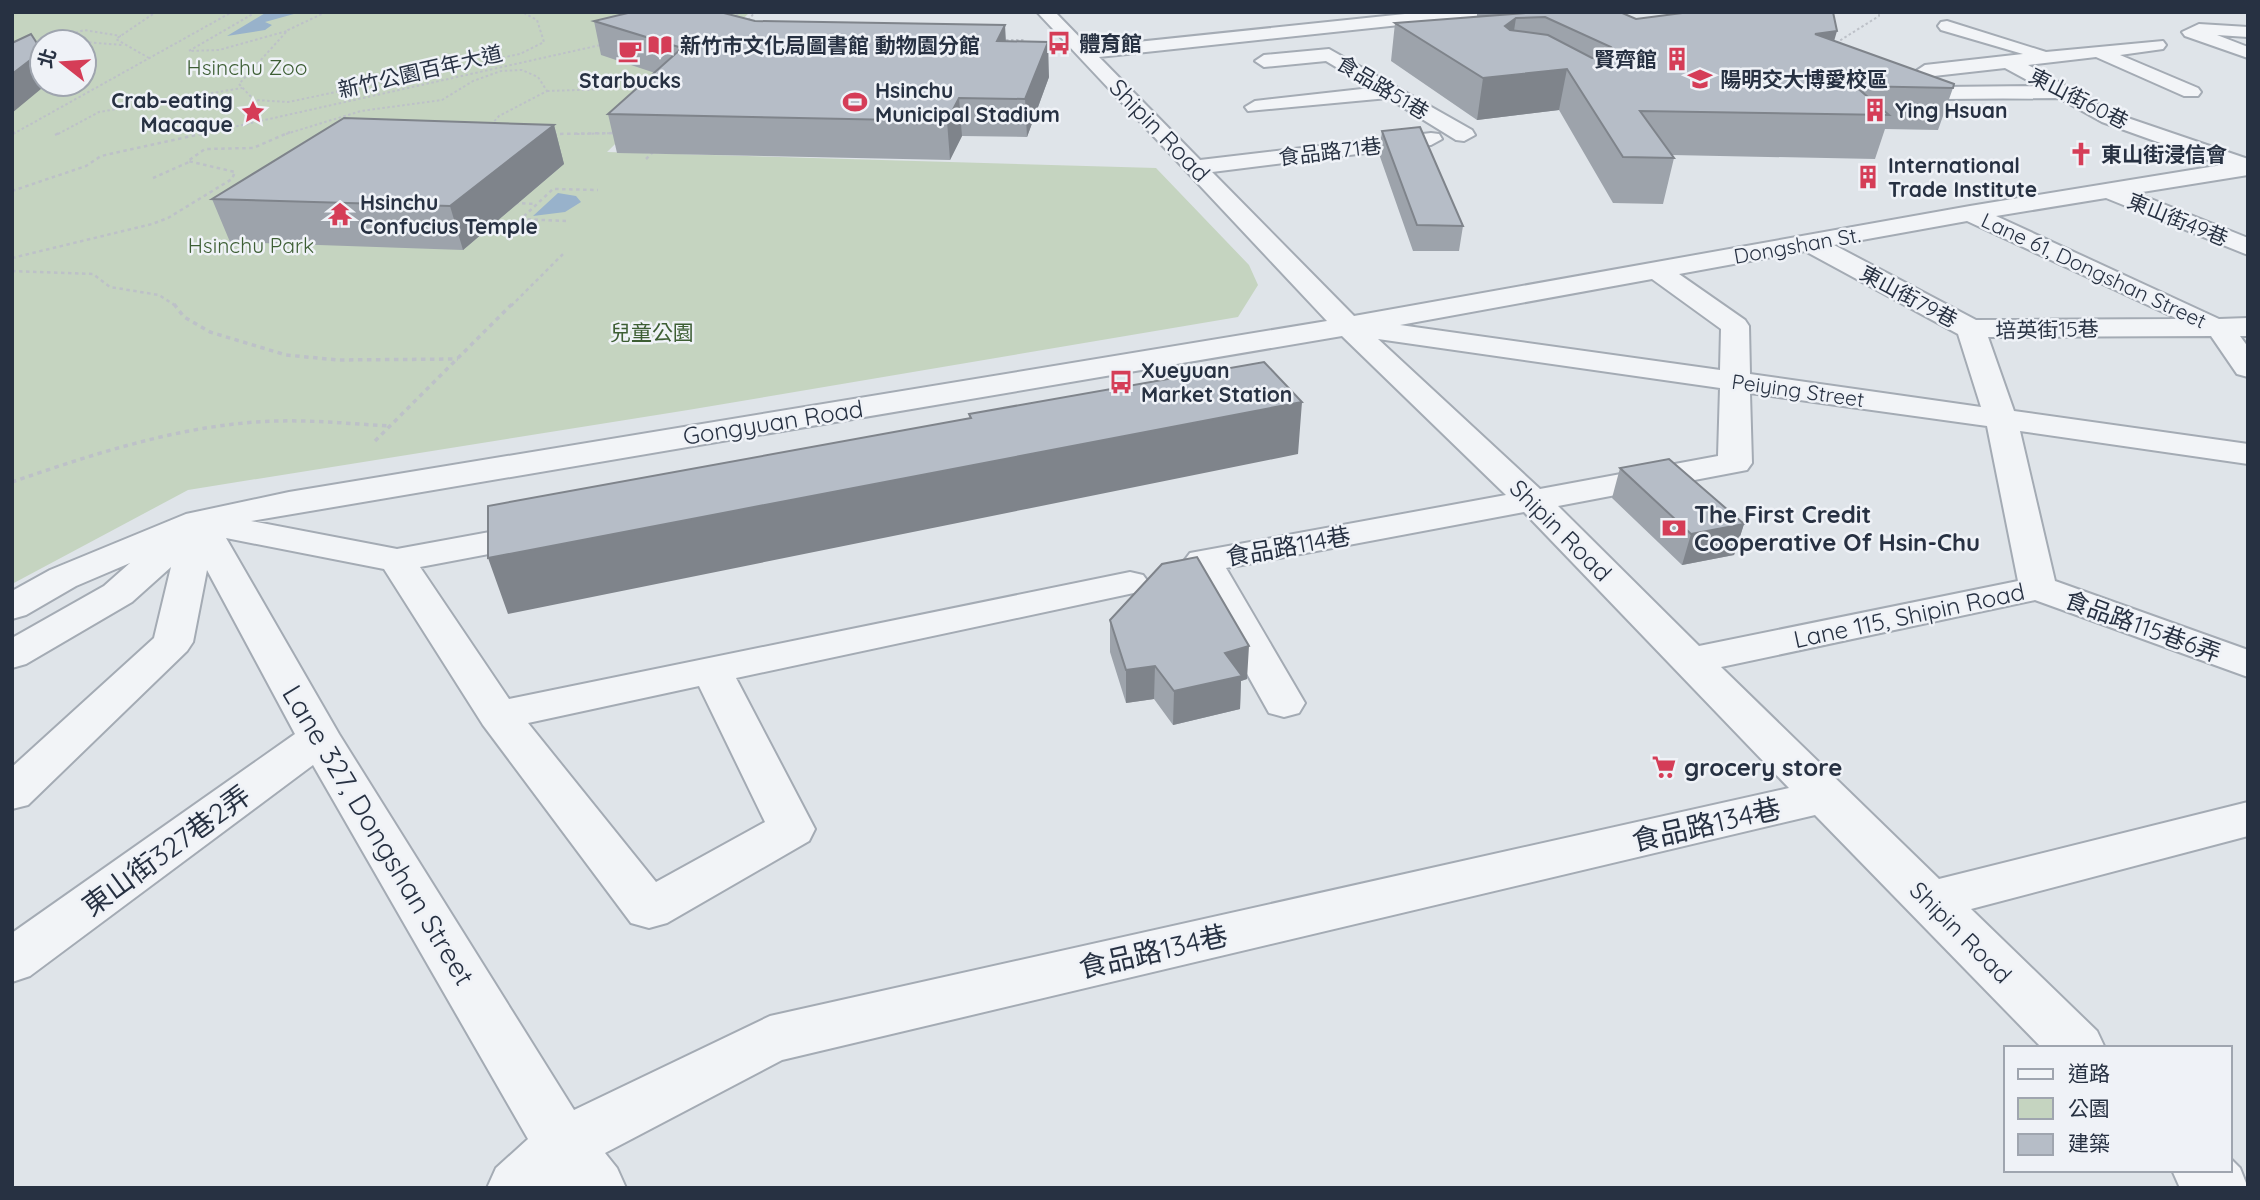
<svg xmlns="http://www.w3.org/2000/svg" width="2260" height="1200" font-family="Quicksand,'Noto Sans TC',sans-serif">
<rect width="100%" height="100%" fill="#dfe4e9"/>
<path fill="#c5d4c0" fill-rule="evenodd" d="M 12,12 L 750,12 L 607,152 L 1156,168 L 1249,265 L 1258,285 L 1238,317 L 688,410 L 188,490 L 12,584 ZM 42,42 L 84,42 L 84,84 L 42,84 Z"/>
<path fill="#98b2cb" d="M 267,12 L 301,12 L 265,22 L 272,25 L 265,30 L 227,36 Z
M 558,193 L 576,196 L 581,202 L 565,212 L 533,216 Z"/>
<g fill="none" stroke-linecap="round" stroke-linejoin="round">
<g stroke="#a4abb4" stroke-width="4">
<path id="minor" d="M 1037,12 L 1055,12 L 1089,47 L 1424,12 L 1483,12 L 1475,17 L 1099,57 L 1200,160 L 1431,133 L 1439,134 L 1442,139 L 1431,145 L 1212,172 L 1354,316 L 1970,206 L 2222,165 L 2102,122 L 2059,98 L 1941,99 L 1931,93 L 1941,87 L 2038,86 L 2005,68 L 1925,77 L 1916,71 L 1925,65 L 2023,54 L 1941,30 L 1938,26 L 1941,22 L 1947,21 L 2046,52 L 2163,41 L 2166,45 L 2163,49 L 2120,55 L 2198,88 L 2201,92 L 2198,96 L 2184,96 L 2096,57 L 2028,65 L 2116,114 L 2248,159 L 2248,175 L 2136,193 L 2248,238 L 2248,255 L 2106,198 L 1996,216 L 2219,319 L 2248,318 L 2248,336 L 2240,336 L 2248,347 L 2248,377 L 2237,374 L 2211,336 L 1988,337 L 2014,411 L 2248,444 L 2248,464 L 2020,431 L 2055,581 L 2248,650 L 2248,677 L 2035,600 L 1721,667 L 1939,879 L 2248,802 L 2248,836 L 1971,909 L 2097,1031 L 2105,1048 L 2042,1048 L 1815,815 L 782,1060 L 605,1153 L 617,1168 L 626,1188 L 487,1188 L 496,1168 L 528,1139 L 313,765 L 30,976 L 12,982 L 12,933 L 295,734 L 207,570 L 193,642 L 187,651 L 28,805 L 12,809 L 12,767 L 154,638 L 171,567 L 132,602 L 26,664 L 12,668 L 12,638 L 104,586 L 130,563 L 76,586 L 26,615 L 12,619 L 12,591 L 50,570 L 186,514 L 289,492 L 1327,321 ZM 1967,221 L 2178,319 L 1976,320 L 1834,245 ZM 1805,251 L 1958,334 L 1981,407 L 1750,374 L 1749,326 L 1745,320 L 1679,274 ZM 1652,279 L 1721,329 L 1720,370 L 1400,325 ZM 1342,336 L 1506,495 L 1190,553 L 1184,561 L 1269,713 L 1284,717 L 1299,713 L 1305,703 L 1226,568 L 1524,512 L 1789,788 L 770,1016 L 574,1110 L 339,734 L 226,538 L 384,569 L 483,725 L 631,923 L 649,928 L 667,923 L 809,841 L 815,829 L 736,678 L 1143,591 L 1149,583 L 1143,575 L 1130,572 L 509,699 L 420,567 L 552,542 L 557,534 L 552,526 L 539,523 L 397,549 L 251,521 ZM 1378,339 L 1720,388 L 1718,456 L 1540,489 ZM 1750,393 L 1987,426 L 2018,581 L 1699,646 L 1558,506 L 1747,470 L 1752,463 ZM 699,686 L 765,822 L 656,882 L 528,723 Z
M 2199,24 L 2248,27 L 2248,37 L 2217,35 L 2248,47 L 2248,58 L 2185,36 L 2182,32 Z
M 1329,49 L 1472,130 L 1475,135 L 1464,141 L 1456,140 L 1388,98 L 1248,111 L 1245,107 L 1255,101 L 1371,88 L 1326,61 L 1264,67 L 1255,61 L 1264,55 Z
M 2230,1158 L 2240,1168 L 2248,1188 L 2180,1188 L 2172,1170 L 2230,1170 Z"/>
</g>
<path stroke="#bdc1c8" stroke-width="2" stroke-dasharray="2.5 2.5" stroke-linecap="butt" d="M 256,12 L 189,51 L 219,50 L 287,31
M 326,12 L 288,30 L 239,84 L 254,100 L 288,102 L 520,54 L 544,42 L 537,20 L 522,12
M 726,17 L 746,12
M 745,24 L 755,12
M 1001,40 L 1024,40
M 47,42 L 84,30 L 121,36
M 84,42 L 122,45
M 1836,43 L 1879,16 L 1879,12
M 149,58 L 116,39 L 156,12
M 547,91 L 641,88
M 13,134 L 232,12
M 58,134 L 99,112 L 242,88
M 202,134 L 605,44
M 286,134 L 361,111 L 442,100 L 473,81 L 501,71 L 522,70 L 538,77 L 547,91 L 499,116 L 490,126
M 577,134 L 618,133"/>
<path stroke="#bdc1c8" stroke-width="2.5" stroke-dasharray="3.5 3.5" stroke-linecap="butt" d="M 12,134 L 16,132
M 553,134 L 618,133
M 55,135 L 61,132
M 646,159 L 655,150
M 153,178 L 189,162
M 12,191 L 86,166 L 101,156 L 210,132
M 515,203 L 536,204
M 566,221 L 521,219 L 553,189 L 598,190
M 12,258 L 152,224 L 168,218 L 232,179 L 235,172 L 188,161 L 205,149 L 253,148 L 290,132
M 12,271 L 93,274 L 110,287 L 159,295 L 176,306
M 511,306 L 565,252"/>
<path stroke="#bdc1c8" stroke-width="3.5" stroke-dasharray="4.5 4.5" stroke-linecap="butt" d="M 174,304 L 184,317 L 210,332 L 286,355 L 338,360 L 458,359
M 375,441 L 512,304
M 12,482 C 96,453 188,423 278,421 C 315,420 353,424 390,426"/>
<use href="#minor" fill="#f2f4f7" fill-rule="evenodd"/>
</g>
<path fill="#9da3ab" d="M 1477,12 L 1620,12 L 1636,19 L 1834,41 L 1953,88 L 1938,130 L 1885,129 L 1875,159 L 1672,155 L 1674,158 L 1663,204 L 1613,203 L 1559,110 L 1477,120 L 1391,61 L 1395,23 L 1477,17 Z
M 594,21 L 755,21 L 1006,41 L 1049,77 L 1027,137 L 962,136 L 950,160 L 617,153 L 608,114 L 655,73 L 601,55 Z
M 554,125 L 564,164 L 463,250 L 230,242 L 212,199 Z
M 1382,131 L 1463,226 L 1459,251 L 1413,251 L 1379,154 Z
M 1620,468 L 1744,524 L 1734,555 L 1682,565 L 1612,498 Z
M 1110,620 L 1247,679 L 1241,681 L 1240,709 L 1173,725 L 1154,699 L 1126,703 L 1110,652 Z"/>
<path fill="#7f848b" d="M 1516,18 L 1510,56 L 1505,26 Z
M 1005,25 L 1007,60 L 997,41 Z
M 1837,31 L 1826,69 L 1815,34 Z
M 1048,42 L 1049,77 L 1027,137 L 1025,99 Z
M 42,51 L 42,84 L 47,84 L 12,113 L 12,74 Z
M 1567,69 L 1559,110 L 1477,120 L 1483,78 Z
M 959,98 L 962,136 L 950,160 L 947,121 Z
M 554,125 L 564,164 L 463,250 L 450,206 Z
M 1302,402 L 1298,454 L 508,614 L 488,558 Z
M 1744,524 L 1734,555 L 1682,565 L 1691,534 Z
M 1249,646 L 1247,679 L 1241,681 L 1240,709 L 1173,725 L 1174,691 L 1225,653 Z
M 1155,666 L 1154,699 L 1126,703 L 1126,670 Z"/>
<path fill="#b6bdc7" stroke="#7f848b" stroke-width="2" fill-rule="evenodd" d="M 632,12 L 720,12 L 755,21 L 1005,25 L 997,41 L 1048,42 L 1025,99 L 959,98 L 947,121 L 608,114 L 682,48 L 594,21 Z
M 1523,12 L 1620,12 L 1636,19 L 1690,12 L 1833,12 L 1837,31 L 1815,34 L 1954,84 L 1953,88 L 1855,86 L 1889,115 L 1640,111 L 1674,158 L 1623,157 L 1567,69 L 1483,78 L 1395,23 L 1525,13 ZM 1545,17 L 1611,47 L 1616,53 L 1610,59 L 1592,58 L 1548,35 L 1510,30 L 1505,26 L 1516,18 Z
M 31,34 L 42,51 L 12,74 L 12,43 Z
M 344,118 L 554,125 L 450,206 L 212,199 Z
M 1420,127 L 1463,226 L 1417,225 L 1382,131 Z
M 1264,362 L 1302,402 L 488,558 L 488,506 L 971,418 L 969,414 Z
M 1669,459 L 1744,524 L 1691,534 L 1620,468 Z
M 1197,557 L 1249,646 L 1225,653 L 1242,676 L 1174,691 L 1155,666 L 1126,670 L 1110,620 L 1162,564 Z"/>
<defs>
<g id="bus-bare" transform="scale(1.89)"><path d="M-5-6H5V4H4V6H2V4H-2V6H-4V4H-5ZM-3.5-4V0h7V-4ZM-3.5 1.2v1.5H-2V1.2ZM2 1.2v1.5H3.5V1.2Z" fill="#d53d57" stroke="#eff2f7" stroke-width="2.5" paint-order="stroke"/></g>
<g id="library-bare" transform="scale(1.89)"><path d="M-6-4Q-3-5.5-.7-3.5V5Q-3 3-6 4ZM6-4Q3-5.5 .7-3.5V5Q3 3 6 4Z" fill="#d53d57" stroke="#eff2f7" stroke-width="2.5" paint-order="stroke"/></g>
<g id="cafe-bare" transform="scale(1.89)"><path d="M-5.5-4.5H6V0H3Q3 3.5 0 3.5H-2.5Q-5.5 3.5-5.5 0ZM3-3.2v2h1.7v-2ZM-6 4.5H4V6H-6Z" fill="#d53d57" stroke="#eff2f7" stroke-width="2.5" paint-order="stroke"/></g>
<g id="building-bare" transform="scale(1.89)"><path d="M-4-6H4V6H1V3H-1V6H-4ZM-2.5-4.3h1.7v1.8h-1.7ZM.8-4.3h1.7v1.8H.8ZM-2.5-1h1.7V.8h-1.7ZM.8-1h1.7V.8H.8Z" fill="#d53d57" stroke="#eff2f7" stroke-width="2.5" paint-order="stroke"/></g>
<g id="university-bare" transform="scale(1.89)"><path d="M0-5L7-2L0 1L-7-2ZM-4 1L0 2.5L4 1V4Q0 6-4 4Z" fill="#d53d57" stroke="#eff2f7" stroke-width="2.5" paint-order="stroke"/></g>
<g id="stadium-bare" transform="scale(1.89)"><path d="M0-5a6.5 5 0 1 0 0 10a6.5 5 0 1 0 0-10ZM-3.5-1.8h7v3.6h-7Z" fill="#d53d57" stroke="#eff2f7" stroke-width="2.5" paint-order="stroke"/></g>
<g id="sight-bare" transform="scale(1.89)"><path d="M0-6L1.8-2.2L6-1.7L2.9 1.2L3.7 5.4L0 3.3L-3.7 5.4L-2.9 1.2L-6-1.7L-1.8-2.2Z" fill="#d53d57" stroke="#eff2f7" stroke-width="2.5" paint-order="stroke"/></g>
<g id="church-bare" transform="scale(1.89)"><path d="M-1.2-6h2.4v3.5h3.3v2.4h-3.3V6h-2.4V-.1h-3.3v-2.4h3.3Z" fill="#d53d57" stroke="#eff2f7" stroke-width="2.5" paint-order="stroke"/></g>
<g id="temple-bare" transform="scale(1.89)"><path d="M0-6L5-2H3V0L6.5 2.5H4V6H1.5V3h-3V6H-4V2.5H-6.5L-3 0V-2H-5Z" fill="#d53d57" stroke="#eff2f7" stroke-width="2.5" paint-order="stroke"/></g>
<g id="bank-bare" transform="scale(1.89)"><path d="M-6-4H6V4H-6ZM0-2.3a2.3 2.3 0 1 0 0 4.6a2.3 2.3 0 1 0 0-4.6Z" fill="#d53d57" stroke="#eff2f7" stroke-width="2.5" paint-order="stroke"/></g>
<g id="supermarket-bare" transform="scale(1.89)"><path d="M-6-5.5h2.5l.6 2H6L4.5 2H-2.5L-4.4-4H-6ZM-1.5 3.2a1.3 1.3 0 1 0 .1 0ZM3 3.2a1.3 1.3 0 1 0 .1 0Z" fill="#d53d57" stroke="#eff2f7" stroke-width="2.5" paint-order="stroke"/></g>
</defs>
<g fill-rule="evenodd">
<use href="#bus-bare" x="1059" y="43"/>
<use href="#library-bare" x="660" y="45"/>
<use href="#cafe-bare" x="630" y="51"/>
<use href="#building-bare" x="1677" y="59"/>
<use href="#university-bare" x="1700" y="79"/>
<use href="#stadium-bare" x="855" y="102"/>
<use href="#building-bare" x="1875" y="110"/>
<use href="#sight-bare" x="253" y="112"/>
<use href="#church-bare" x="2081" y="154"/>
<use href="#building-bare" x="1868" y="177"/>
<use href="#temple-bare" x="340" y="214"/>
<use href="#bus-bare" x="1121" y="382"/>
<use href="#bank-bare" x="1674" y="528"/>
<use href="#supermarket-bare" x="1664" y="767"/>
</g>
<g text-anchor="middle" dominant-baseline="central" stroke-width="5" stroke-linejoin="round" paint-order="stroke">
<g font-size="21" font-weight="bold" fill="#273142" stroke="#eff2f7" text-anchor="start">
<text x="1079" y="43">體育館</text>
<text x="680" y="45">新竹市文化局圖書館 動物園分館</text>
<text x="1657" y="59" text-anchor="end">賢齊館</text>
<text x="1720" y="79">陽明交大博愛校區</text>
<text x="630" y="80" text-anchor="middle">Starbucks</text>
<text x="875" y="90">Hsinchu<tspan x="875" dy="24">Municipal Stadium</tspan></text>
<text x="233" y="100" text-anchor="end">Crab-eating<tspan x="233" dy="24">Macaque</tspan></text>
<text x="1895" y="110">Ying Hsuan</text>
<text x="2101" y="154">東山街浸信會</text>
<text x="1888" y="165">International<tspan x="1888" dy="24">Trade Institute</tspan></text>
<text x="360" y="202">Hsinchu<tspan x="360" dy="24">Confucius Temple</tspan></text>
<text x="1141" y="370">Xueyuan<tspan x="1141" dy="24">Market Station</tspan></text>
</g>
<g font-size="21" fill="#3d5e34" stroke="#eff2f7">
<text x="247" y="67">Hsinchu Zoo</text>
<text x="251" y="245">Hsinchu Park</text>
<text x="652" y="332">兒童公園</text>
</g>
<g font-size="21" fill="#273142" stroke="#eff2f7">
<text transform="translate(420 71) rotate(-13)">新竹公園百年大道</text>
<text transform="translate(1383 87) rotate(31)">食品路51巷</text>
<text transform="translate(2079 98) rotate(27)">東山街60巷</text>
<text transform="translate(1330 151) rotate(-7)">食品路71巷</text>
<text transform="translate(2178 219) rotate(22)">東山街49巷</text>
<text transform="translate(1797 245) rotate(-10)">Dongshan St.</text>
<text transform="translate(2094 270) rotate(25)">Lane 61, Dongshan Street</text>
<text transform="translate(1909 296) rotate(28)">東山街79巷</text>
<text transform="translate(2047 329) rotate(-1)">培英街15巷</text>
<text transform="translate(1798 390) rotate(8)">Peiying Street</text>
</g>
<g font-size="24" fill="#273142" stroke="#eff2f7">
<text transform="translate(1160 130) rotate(46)">Shipin Road</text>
<text transform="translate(773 422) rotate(-9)">Gongyuan Road</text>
<text transform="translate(1561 530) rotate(45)">Shipin Road</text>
<text transform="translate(1288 546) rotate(-10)">食品路114巷</text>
<text transform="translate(1909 615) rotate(-12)">Lane 115, Shipin Road</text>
<text transform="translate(2143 626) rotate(20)">食品路115巷6弄</text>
<text transform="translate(1961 932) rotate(45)">Shipin Road</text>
</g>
<g font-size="24" font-weight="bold" fill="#273142" stroke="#eff2f7" text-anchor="start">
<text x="1694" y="514">The First Credit<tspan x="1694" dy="28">Cooperative Of Hsin-Chu</tspan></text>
<text x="1684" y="767">grocery store</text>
</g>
<g font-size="28" fill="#273142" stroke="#eff2f7">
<text transform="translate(1706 824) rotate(-13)">食品路134巷</text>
<text transform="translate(379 835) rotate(59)">Lane 327, Dongshan Street</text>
<text transform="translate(166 850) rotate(-36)">東山街327巷2弄</text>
<text transform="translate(1153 951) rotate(-13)">食品路134巷</text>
</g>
</g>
<rect width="2260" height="1200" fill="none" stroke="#273142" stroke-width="28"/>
<rect x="2004" y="1046" width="228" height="126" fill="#eff2f7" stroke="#9fa5af" stroke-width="2"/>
<rect x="2018" y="1069" width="35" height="10" fill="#f2f4f7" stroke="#9fa5af" stroke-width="2"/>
<text x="2068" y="1081" font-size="21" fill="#273142">道路</text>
<rect x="2018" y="1098" width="35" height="21" fill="#c5d4c0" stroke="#9fa5af" stroke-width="2"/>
<text x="2068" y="1116" font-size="21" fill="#273142">公園</text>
<rect x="2018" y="1134" width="35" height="21" fill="#b6bdc7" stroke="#9fa5af" stroke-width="2"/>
<text x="2068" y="1151" font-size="21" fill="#273142">建築</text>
<g transform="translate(63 63) rotate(287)"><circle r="33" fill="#eff2f7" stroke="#9fa5af" stroke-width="2"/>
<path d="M0-5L12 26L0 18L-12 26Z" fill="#d53d57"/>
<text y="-10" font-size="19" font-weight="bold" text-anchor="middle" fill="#273142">北</text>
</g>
</svg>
